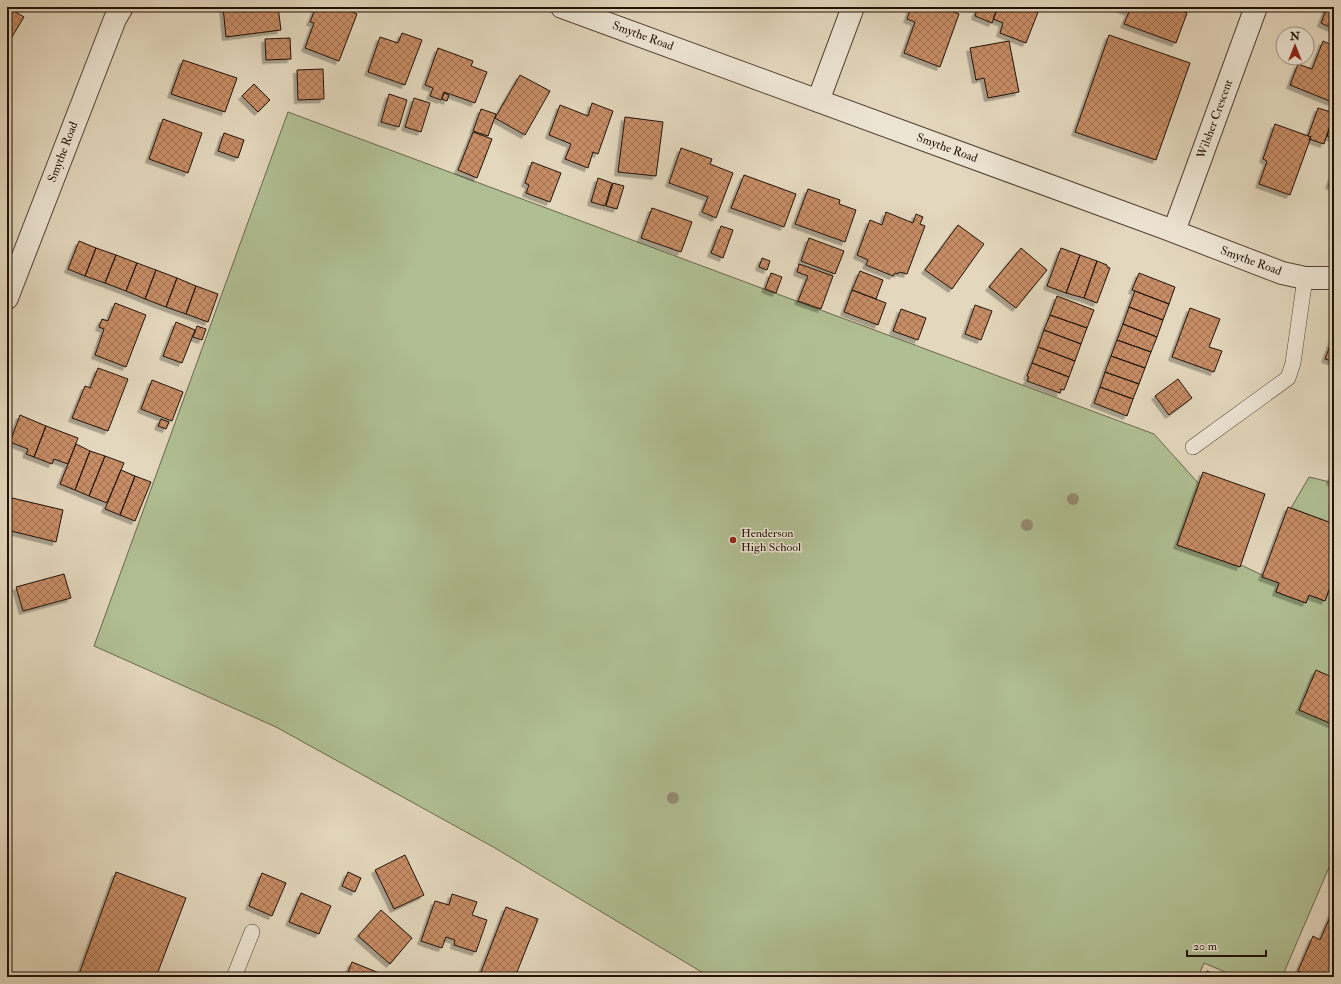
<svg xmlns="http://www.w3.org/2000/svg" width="1341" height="984" font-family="'IM FELL Double Pica',serif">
<defs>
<pattern id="building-cross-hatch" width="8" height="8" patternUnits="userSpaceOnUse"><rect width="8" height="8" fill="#c78d66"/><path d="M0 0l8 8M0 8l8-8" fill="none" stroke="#a17252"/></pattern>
<filter id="shadow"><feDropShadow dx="-3.5" dy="3.5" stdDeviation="0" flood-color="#0004"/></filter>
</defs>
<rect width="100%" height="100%" fill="#e3d7bd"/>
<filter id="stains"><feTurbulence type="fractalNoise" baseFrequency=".005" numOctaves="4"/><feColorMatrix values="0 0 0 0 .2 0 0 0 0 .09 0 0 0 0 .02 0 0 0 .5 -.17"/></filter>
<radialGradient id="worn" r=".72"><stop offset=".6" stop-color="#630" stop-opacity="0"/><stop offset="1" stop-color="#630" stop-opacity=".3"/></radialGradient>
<path fill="#b0bf93" stroke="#68684c" d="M 288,112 L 1154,434 L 1199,484 L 1177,545 L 1240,567 L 1241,565 L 1279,583 L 1276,592 L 1306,603 L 1309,595 L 1325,601 L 1334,577 L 1334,856 L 1282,977 L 1237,977 L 1204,963 L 1198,977 L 710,977 L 495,848 L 276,727 L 94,646 Z
M 1309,477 L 1334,483 L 1334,524 L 1291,508 Z"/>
<path fill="url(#building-cross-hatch)" stroke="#211206" filter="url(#shadow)" d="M 7,7 L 24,17 L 7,45 Z
M 223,7 L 278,7 L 281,30 L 226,37 Z
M 316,7 L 340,7 L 357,14 L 339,61 L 305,48 L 314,23 L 310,22 Z
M 911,7 L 941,7 L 959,14 L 940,67 L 904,53 L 915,22 L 907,19 Z
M 978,7 L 998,7 L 992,23 L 975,16 Z
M 998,7 L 1040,7 L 1026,43 L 1000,33 L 1003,23 L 993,19 Z
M 1116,7 L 1169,7 L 1187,13 L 1176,43 L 1124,24 L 1129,12 Z
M 1327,7 L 1334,7 L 1334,29 L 1321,23 Z
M 402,33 L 422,40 L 405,85 L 368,72 L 380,37 L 398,43 Z
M 1109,35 L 1190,63 L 1156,160 L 1075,132 Z
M 290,38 L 291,59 L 266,60 L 265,39 Z
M 1009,41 L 1019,92 L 988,98 L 984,78 L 976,80 L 970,48 Z
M 1323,41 L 1334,46 L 1334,97 L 1332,102 L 1290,85 L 1298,64 L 1312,69 Z
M 438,48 L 473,61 L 471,66 L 487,72 L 475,103 L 444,92 L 441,100 L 430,96 L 433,88 L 425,85 Z
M 183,60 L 237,78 L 225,112 L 171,94 Z
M 323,69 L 324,99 L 298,100 L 297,70 Z
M 520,75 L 550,91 L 525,135 L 495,118 Z
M 254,84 L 270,100 L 258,112 L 242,96 Z
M 444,93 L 449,95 L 447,101 L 442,99 Z
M 389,94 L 407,100 L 399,127 L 381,122 Z
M 414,98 L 430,103 L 421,132 L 405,127 Z
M 592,103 L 613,111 L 598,154 L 593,152 L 588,168 L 565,159 L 571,144 L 549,135 L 560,105 L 588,116 Z
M 1318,108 L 1334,113 L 1324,144 L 1309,139 L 1311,137 L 1308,136 Z
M 481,109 L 496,114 L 488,136 L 473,131 Z
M 1334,115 L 1334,138 L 1327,136 Z
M 625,117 L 663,122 L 656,176 L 618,172 Z
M 163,119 L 202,133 L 188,173 L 149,159 Z
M 1275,124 L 1311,137 L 1290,195 L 1259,184 L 1267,161 L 1263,159 Z
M 473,132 L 492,139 L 477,178 L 458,170 Z
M 224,133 L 244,140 L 238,158 L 218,151 Z
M 681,148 L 712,159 L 710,164 L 733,173 L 716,218 L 702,212 L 708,197 L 669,183 Z
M 532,162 L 561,173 L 550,202 L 526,193 L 529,185 L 525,183 Z
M 1334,171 L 1334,187 L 1329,185 Z
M 744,175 L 796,194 L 784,227 L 731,208 Z
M 598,178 L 612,183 L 605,206 L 591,202 Z
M 613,183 L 624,186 L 617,209 L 606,206 Z
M 808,189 L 840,200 L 839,204 L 856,210 L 845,242 L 795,224 Z
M 652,208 L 692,222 L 681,252 L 641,238 Z
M 886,212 L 913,223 L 916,214 L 923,217 L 920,224 L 925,226 L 907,274 L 899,272 L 898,274 L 895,273 L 893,276 L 866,265 L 868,260 L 857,255 L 870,220 L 882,225 Z
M 958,225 L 984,244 L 952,289 L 925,270 Z
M 721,226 L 733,230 L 723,258 L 711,253 Z
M 809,238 L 844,251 L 835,274 L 801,261 Z
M 79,241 L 96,248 L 85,276 L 68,269 Z
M 96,248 L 116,255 L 105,283 L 85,276 Z
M 1021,248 L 1047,270 L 1016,308 L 989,287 Z
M 1061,248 L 1080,255 L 1066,293 L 1047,286 Z
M 116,255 L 137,263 L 126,291 L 105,283 Z
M 1080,255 L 1097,261 L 1084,298 L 1066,293 Z
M 762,258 L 770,261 L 767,270 L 759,267 Z
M 1097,261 L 1107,265 L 1107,267 L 1110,268 L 1097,303 L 1084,298 Z
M 137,263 L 156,270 L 145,299 L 126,291 Z
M 799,264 L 833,276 L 821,309 L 798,301 L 808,276 L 797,272 Z
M 156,270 L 177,278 L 166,307 L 145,299 Z
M 860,271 L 883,280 L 876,299 L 852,290 Z
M 771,273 L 782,277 L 776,293 L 765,289 Z
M 1139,273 L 1175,287 L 1169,304 L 1132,290 Z
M 177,278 L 196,286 L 186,314 L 166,307 Z
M 196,286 L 218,294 L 208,322 L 186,314 Z
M 852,290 L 886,303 L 878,325 L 844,312 Z
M 1135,291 L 1169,304 L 1163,320 L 1129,307 Z
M 1057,296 L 1094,310 L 1087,328 L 1050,315 Z
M 115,303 L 146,315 L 126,367 L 95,355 L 104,329 L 99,327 L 102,319 L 108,321 Z
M 975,305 L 992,311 L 981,340 L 965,334 Z
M 1129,307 L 1163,320 L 1157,337 L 1123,324 Z
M 1190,308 L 1220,319 L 1209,347 L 1222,351 L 1214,372 L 1172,357 Z
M 901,309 L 926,318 L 918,340 L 893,331 Z
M 1050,315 L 1087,328 L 1081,344 L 1044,330 Z
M 176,322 L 195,330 L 182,363 L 163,356 Z
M 1123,324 L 1157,337 L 1151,352 L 1117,340 Z
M 197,326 L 206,329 L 202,340 L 193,337 Z
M 1044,330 L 1081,344 L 1075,361 L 1038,347 Z
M 1334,335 L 1334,362 L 1325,359 Z
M 1117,340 L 1151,352 L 1145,368 L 1111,356 Z
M 1038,347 L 1075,361 L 1069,377 L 1032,363 Z
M 1111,356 L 1145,368 L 1139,384 L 1105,372 Z
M 1032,363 L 1069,377 L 1064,390 L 1061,389 L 1060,393 L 1027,381 L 1029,377 L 1027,376 Z
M 98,368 L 128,379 L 108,431 L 72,418 L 85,386 L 90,388 Z
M 1105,372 L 1139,384 L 1133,399 L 1100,387 Z
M 1178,379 L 1192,398 L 1169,415 L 1155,396 Z
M 152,380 L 183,392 L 172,421 L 141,409 Z
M 1100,387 L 1133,399 L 1127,416 L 1094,403 Z
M 20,415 L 46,426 L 34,457 L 26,454 L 28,449 L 10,442 Z
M 161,419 L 169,422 L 166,429 L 158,426 Z
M 46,426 L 78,438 L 68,464 L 54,459 L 52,464 L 34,457 Z
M 76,444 L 90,451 L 75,490 L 60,484 Z
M 90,451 L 105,456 L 89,496 L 75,490 Z
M 105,456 L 124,463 L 107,503 L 89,496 Z
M 121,470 L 135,476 L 120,515 L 105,509 Z
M 1334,471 L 1334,483 L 1330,481 Z
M 1203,472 L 1265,494 L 1240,567 L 1177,545 Z
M 135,476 L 151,482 L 135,521 L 120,515 Z
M 8,497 L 63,510 L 56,542 L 7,530 L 7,503 Z
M 1288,507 L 1334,524 L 1334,577 L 1325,601 L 1309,595 L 1306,603 L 1276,592 L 1279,583 L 1262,577 Z
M 64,574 L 71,598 L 23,611 L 16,587 Z
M 1316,670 L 1334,678 L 1334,725 L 1299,710 Z
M 405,855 L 424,895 L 394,909 L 375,870 Z
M 116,872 L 186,898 L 156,977 L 78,977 Z
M 348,872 L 361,878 L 355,892 L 342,886 Z
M 262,873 L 286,883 L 272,916 L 249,906 Z
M 301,893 L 331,906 L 319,934 L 289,922 Z
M 452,894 L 477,902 L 472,915 L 487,920 L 476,952 L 454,945 L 455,940 L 446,937 L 442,948 L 421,941 L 435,901 L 449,905 Z
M 506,907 L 538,919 L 515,977 L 494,977 L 481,972 Z
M 1334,908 L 1334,977 L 1313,977 L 1298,971 L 1313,936 L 1320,940 Z
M 381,910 L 412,938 L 390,964 L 358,936 Z
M 352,962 L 389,977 L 346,977 Z
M 1207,971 L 1222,977 L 1205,977 Z"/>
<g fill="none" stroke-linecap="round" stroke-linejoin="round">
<g stroke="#524334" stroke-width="16">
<path id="service" d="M 1193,447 L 1288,378 L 1293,363 L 1305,278
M 234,977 L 252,932"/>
</g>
<g stroke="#524334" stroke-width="24">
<path id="minor" d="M 562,7 L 1165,228 L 1282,273 L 1305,278 L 1334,278
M 818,101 L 853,7
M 1174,231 L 1256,7
M 7,298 L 115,19 L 122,7"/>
</g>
<use href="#service" stroke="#ede5d4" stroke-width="15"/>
<use href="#minor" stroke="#ede5d4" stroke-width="22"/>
</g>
<g fill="#948c73">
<circle cx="1073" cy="499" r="6"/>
<circle cx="1027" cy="525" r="6"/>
<circle cx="673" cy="798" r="6"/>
</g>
<circle fill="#8f2418" stroke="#ede5d4" stroke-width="1.5" cx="733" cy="540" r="4"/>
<g text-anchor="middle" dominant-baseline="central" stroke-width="3" stroke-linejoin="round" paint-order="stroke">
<g font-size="12" fill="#211206" stroke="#ede5d4">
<text transform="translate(643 36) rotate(20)">Smythe Road</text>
<text transform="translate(1215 119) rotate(-70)">Wilsher Crescent</text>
<text transform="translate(947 148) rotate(20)">Smythe Road</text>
<text transform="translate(63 152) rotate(-69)">Smythe Road</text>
<text transform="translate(1251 261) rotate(20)">Smythe Road</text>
</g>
<g font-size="12" fill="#211206" stroke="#ede5d4" text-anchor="start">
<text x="741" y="533">Henderson<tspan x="741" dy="14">High School</tspan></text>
</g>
</g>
<rect width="1341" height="984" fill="none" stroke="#e3d7bd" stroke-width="24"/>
<rect x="8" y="8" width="1325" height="968" fill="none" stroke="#211206" stroke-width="2"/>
<rect x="12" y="12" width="1317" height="960" fill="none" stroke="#211206"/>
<g transform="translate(1295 46)"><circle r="19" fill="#ede5d4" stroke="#9b9182"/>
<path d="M0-3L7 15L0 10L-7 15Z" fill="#8f2418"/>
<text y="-6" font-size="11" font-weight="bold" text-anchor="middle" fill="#211206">N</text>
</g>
<path d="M1187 950v6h79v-6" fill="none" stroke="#211206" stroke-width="2"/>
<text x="1193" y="950" font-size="12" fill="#211206" stroke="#ede5d4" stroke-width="3" paint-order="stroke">20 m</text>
<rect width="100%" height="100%" filter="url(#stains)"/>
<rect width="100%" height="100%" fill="url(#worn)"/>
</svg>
